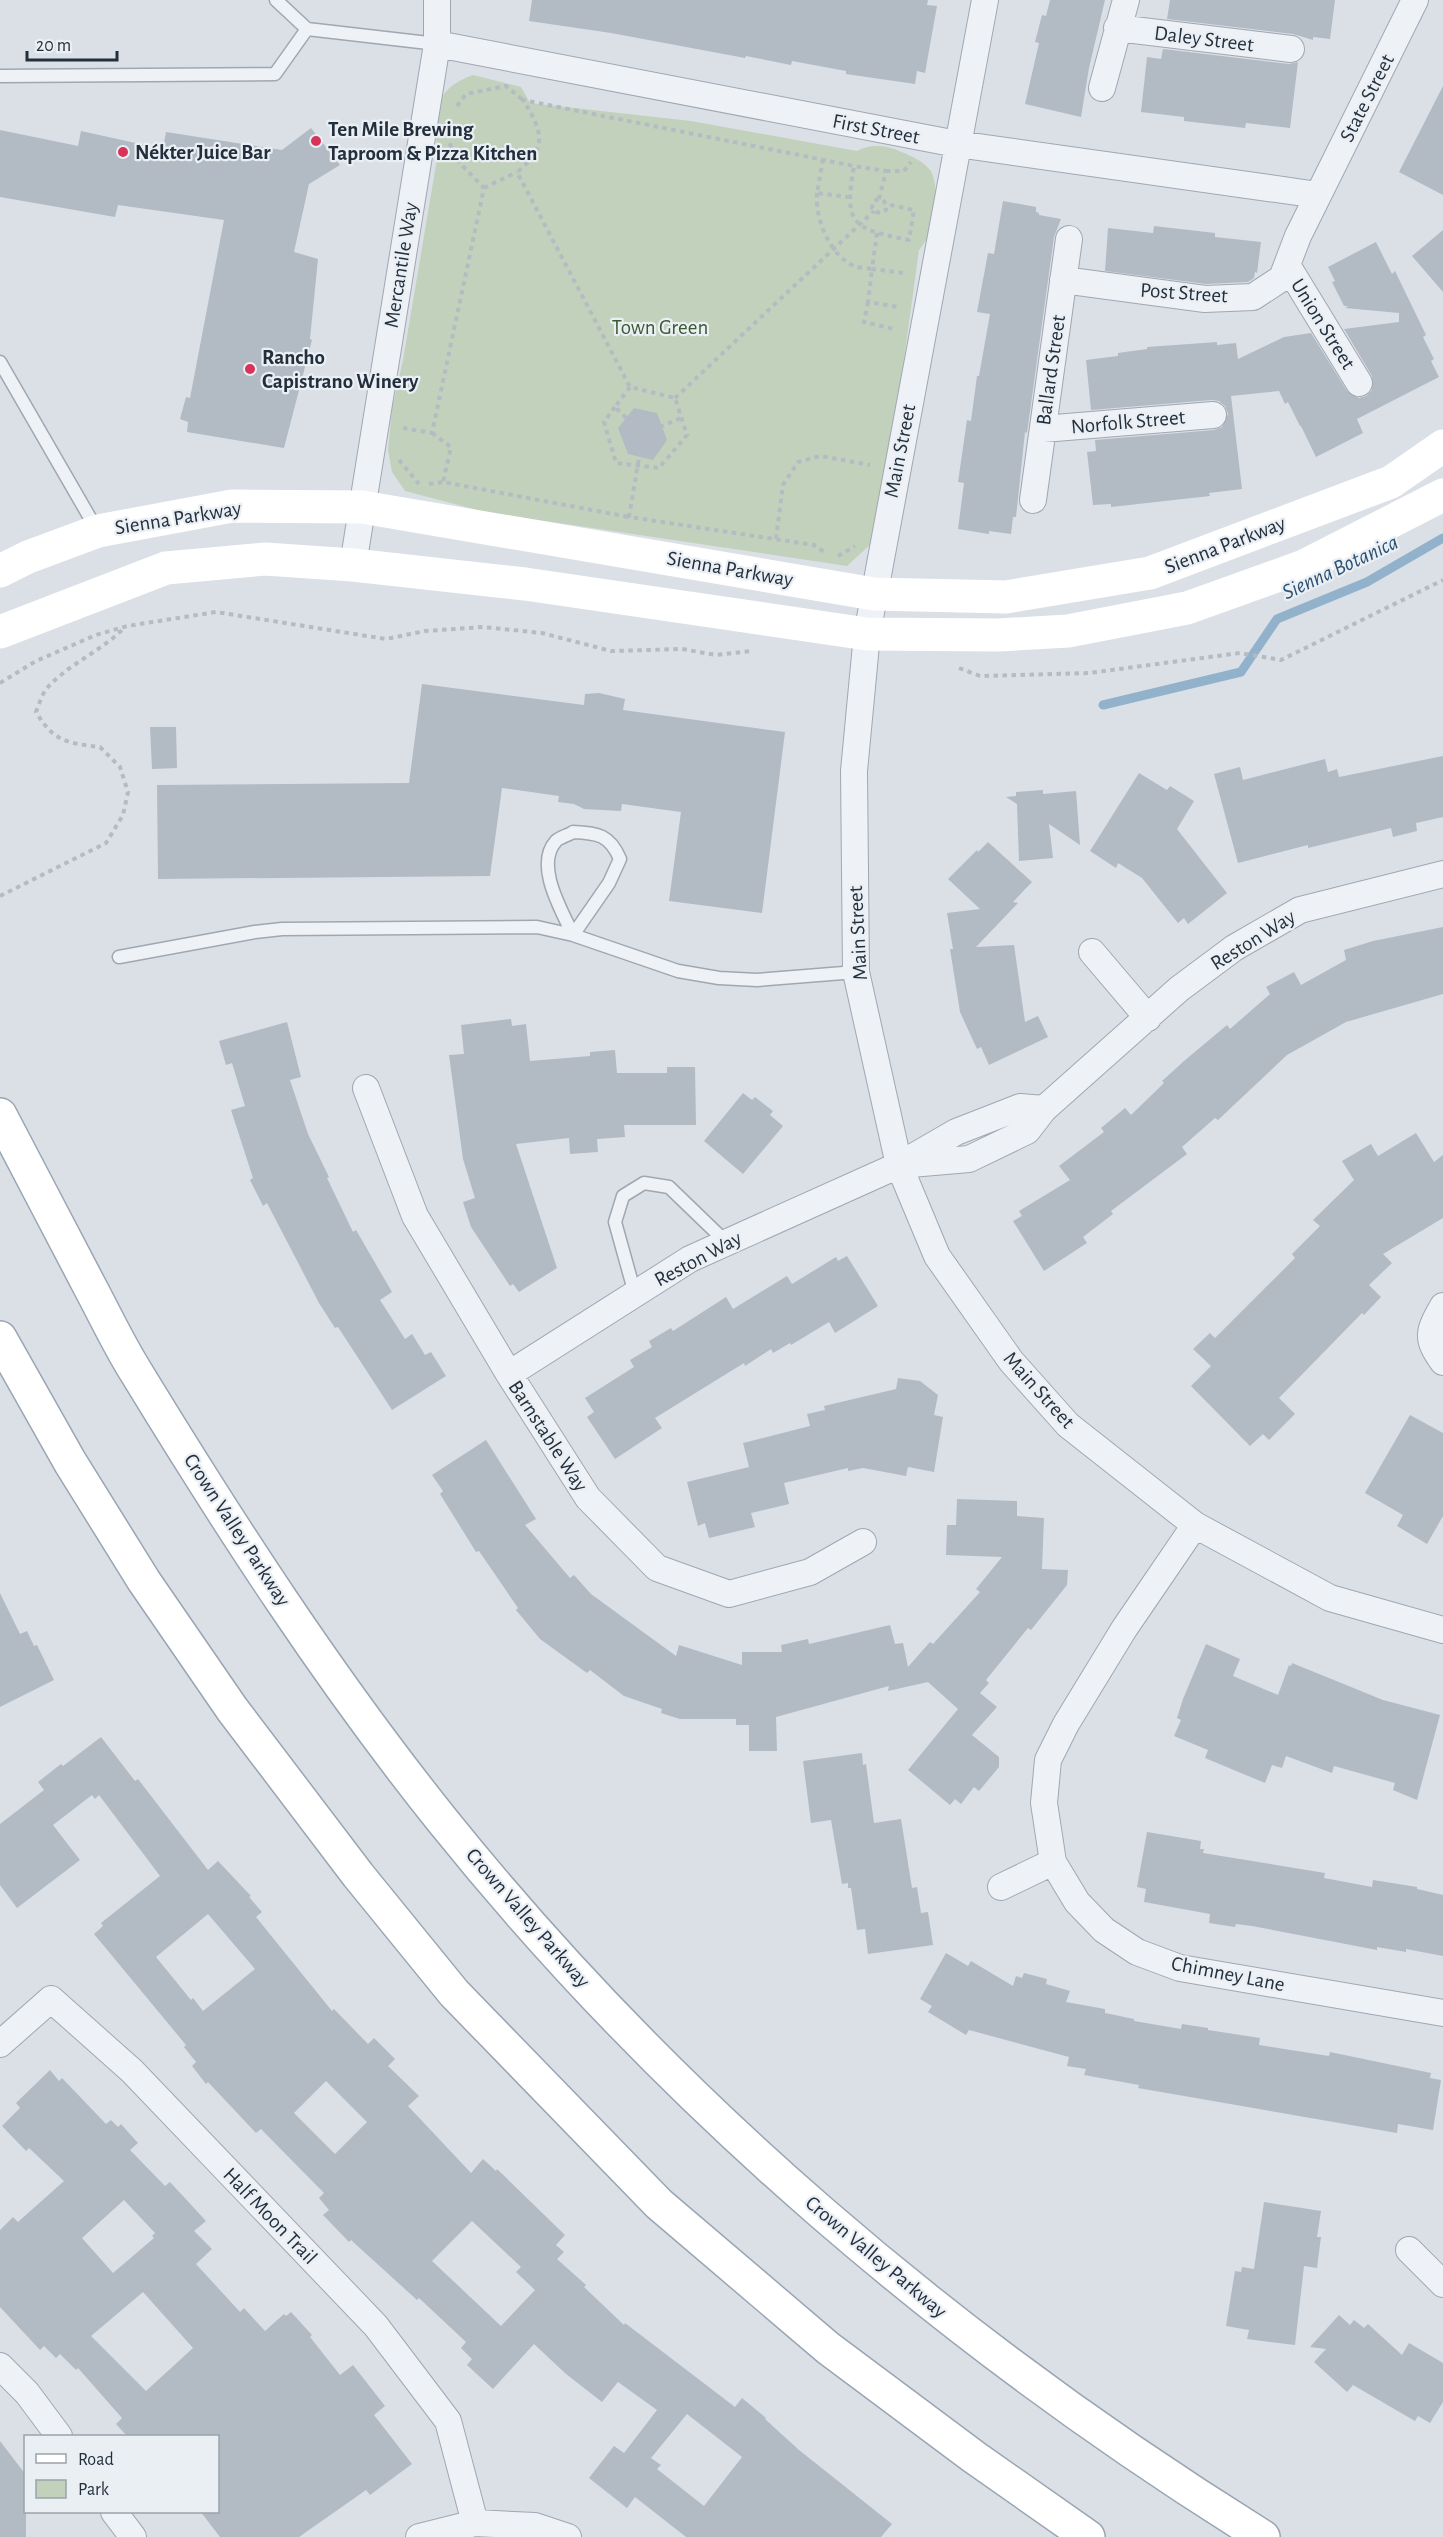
<svg xmlns="http://www.w3.org/2000/svg" width="1443" height="2537" font-family="'Alegreya Sans',sans-serif">
<rect width="100%" height="100%" fill="#dbe0e7"/>
<path fill="#c2d1bb" d="M 473,75 L 521,87 L 530,103 L 691,121 L 857,151 C 869,144 884,145 897,150 C 909,155 922,160 930,170 C 939,182 937,221 930,234 C 927,239 923,245 919,250 L 885,497 L 872,543 L 847,566 L 485,512 L 405,491 L 392,472 L 388,450 L 392,409 L 403,360 L 438,153 C 432,115 433,89 473,75 Z"/>
<g fill="none" stroke-linecap="round" stroke-linejoin="round">
<path stroke="#92b1ca" stroke-width="9" d="M 1103,705 L 1241,672 L 1277,619 L 1367,582 L 1443,538"/>
</g>
<path fill="#b2bac4" fill-rule="evenodd" d="M 532,0 L 928,0 L 927,5 L 937,6 L 925,73 L 917,71 L 915,84 L 846,74 L 846,71 L 792,61 L 791,65 L 746,56 L 745,58 L 611,33 L 529,21 Z
M 1050,0 L 1105,0 L 1089,68 L 1081,117 L 1025,104 L 1039,43 L 1035,42 L 1042,15 L 1046,16 Z
M 1170,0 L 1335,0 L 1330,39 L 1313,37 L 1313,40 L 1293,34 L 1167,19 Z
M 1163,49 L 1289,64 L 1298,62 L 1290,128 L 1246,123 L 1245,128 L 1184,121 L 1184,117 L 1141,112 L 1147,57 L 1161,59 Z
M 1443,86 L 1443,195 L 1399,172 Z
M 311,128 L 340,165 L 309,184 L 294,252 L 318,259 L 310,339 L 312,340 L 284,448 L 187,432 L 188,422 L 180,419 L 186,397 L 190,398 L 224,220 L 118,205 L 115,217 L 0,197 L 0,130 L 78,146 L 81,131 L 163,149 L 166,132 L 282,150 Z
M 1003,201 L 1036,207 L 1036,212 L 1039,213 L 1039,215 L 1061,219 L 1054,237 L 1027,433 L 1025,432 L 1016,517 L 1013,517 L 1011,534 L 989,531 L 989,534 L 958,529 L 964,483 L 958,482 L 967,420 L 971,421 L 977,376 L 979,376 L 990,314 L 977,312 L 988,253 L 994,254 Z
M 1154,226 L 1215,233 L 1215,237 L 1261,242 L 1257,273 L 1255,272 L 1254,278 L 1248,282 L 1206,284 L 1105,271 L 1108,228 L 1153,233 Z
M 1443,230 L 1443,292 L 1412,256 Z
M 1376,242 L 1392,274 L 1395,271 L 1426,335 L 1423,337 L 1434,359 L 1431,361 L 1439,377 L 1357,419 L 1363,433 L 1316,457 L 1301,426 L 1300,426 L 1288,402 L 1285,404 L 1279,391 L 1231,396 L 1242,489 L 1209,493 L 1210,496 L 1111,507 L 1111,504 L 1093,505 L 1087,452 L 1096,451 L 1095,440 L 1214,430 L 1222,427 L 1228,414 L 1225,406 L 1219,401 L 1212,400 L 1091,410 L 1086,360 L 1118,356 L 1118,353 L 1147,349 L 1147,347 L 1217,342 L 1217,345 L 1236,343 L 1238,359 L 1284,337 L 1311,333 L 1347,391 L 1359,398 L 1366,396 L 1372,390 L 1372,376 L 1344,329 L 1399,322 L 1399,313 L 1345,308 L 1348,306 L 1344,306 L 1332,282 L 1335,281 L 1328,267 Z
M 634,408 L 657,413 L 667,440 L 653,460 L 628,454 L 618,428 Z
M 422,684 L 584,705 L 585,694 L 599,693 L 625,699 L 623,710 L 785,732 L 762,913 L 669,901 L 681,812 L 622,804 L 621,811 L 584,809 L 574,804 L 558,802 L 559,796 L 502,788 L 490,876 L 158,879 L 157,785 L 409,783 Z
M 150,727 L 176,727 L 177,768 L 152,769 Z
M 1443,756 L 1443,817 L 1416,823 L 1417,831 L 1393,837 L 1391,828 L 1308,848 L 1308,845 L 1238,863 L 1214,774 L 1240,767 L 1243,780 L 1325,759 L 1328,772 L 1337,769 L 1339,777 Z
M 1139,773 L 1167,790 L 1170,786 L 1194,801 L 1177,829 L 1227,893 L 1188,924 L 1184,918 L 1178,923 L 1142,878 L 1118,863 L 1116,868 L 1090,851 Z
M 1043,790 L 1043,794 L 1076,791 L 1080,845 L 1049,824 L 1053,858 L 1019,861 L 1017,804 L 1006,797 L 1016,796 L 1016,792 Z
M 988,842 L 1032,882 L 1013,902 L 1018,903 L 976,947 L 1014,945 L 1025,1022 L 1038,1016 L 1048,1037 L 989,1065 L 981,1047 L 977,1049 L 960,1012 L 950,949 L 953,949 L 947,913 L 980,909 L 948,879 L 977,850 L 978,852 Z
M 1443,927 L 1443,994 L 1346,1022 L 1287,1055 L 1218,1120 L 1215,1118 L 1182,1147 L 1187,1154 L 1111,1211 L 1113,1214 L 1083,1237 L 1087,1243 L 1044,1271 L 1013,1221 L 1022,1216 L 1019,1211 L 1070,1180 L 1059,1166 L 1104,1132 L 1101,1128 L 1125,1108 L 1131,1115 L 1164,1083 L 1162,1081 L 1184,1061 L 1227,1025 L 1230,1029 L 1270,994 L 1266,987 L 1294,972 L 1301,985 L 1346,960 L 1344,950 L 1373,941 Z
M 511,1019 L 512,1026 L 526,1024 L 530,1061 L 590,1056 L 590,1052 L 615,1050 L 617,1073 L 667,1073 L 667,1067 L 695,1067 L 696,1125 L 624,1125 L 625,1137 L 597,1139 L 598,1152 L 570,1154 L 569,1138 L 516,1144 L 557,1268 L 519,1292 L 513,1284 L 510,1286 L 471,1227 L 463,1202 L 475,1198 L 463,1159 L 449,1055 L 464,1054 L 461,1025 Z
M 287,1022 L 301,1077 L 290,1080 L 308,1134 L 329,1177 L 327,1178 L 353,1232 L 356,1230 L 392,1292 L 380,1300 L 405,1339 L 412,1334 L 425,1355 L 431,1352 L 446,1376 L 392,1410 L 338,1327 L 335,1328 L 319,1303 L 267,1203 L 263,1206 L 250,1180 L 253,1178 L 231,1110 L 245,1106 L 232,1063 L 226,1065 L 219,1041 Z
M 743,1093 L 752,1100 L 755,1097 L 773,1111 L 770,1115 L 783,1126 L 743,1174 L 704,1141 Z
M 1416,1133 L 1434,1162 L 1443,1155 L 1443,1218 L 1383,1254 L 1392,1263 L 1369,1285 L 1381,1297 L 1364,1315 L 1362,1313 L 1279,1398 L 1295,1414 L 1269,1440 L 1263,1434 L 1250,1446 L 1191,1386 L 1211,1366 L 1193,1349 L 1210,1333 L 1215,1338 L 1295,1258 L 1292,1254 L 1320,1226 L 1313,1220 L 1354,1180 L 1342,1161 L 1371,1144 L 1378,1156 Z
M 847,1256 L 878,1306 L 835,1333 L 829,1322 L 791,1345 L 790,1343 L 773,1353 L 771,1349 L 745,1366 L 744,1363 L 655,1418 L 662,1428 L 615,1459 L 587,1417 L 594,1412 L 585,1398 L 634,1367 L 630,1360 L 652,1347 L 649,1341 L 671,1328 L 673,1331 L 726,1297 L 733,1309 L 787,1276 L 792,1284 L 836,1257 L 838,1261 Z
M 898,1378 L 920,1381 L 938,1395 L 934,1415 L 943,1417 L 934,1472 L 908,1467 L 906,1476 L 863,1468 L 848,1471 L 848,1468 L 784,1483 L 789,1504 L 751,1513 L 755,1527 L 709,1538 L 705,1523 L 698,1526 L 687,1482 L 749,1467 L 743,1443 L 810,1426 L 807,1414 L 825,1410 L 824,1406 L 896,1389 Z
M 1410,1415 L 1443,1433 L 1443,1516 L 1427,1544 L 1397,1526 L 1403,1515 L 1365,1493 Z
M 486,1440 L 536,1519 L 525,1525 L 570,1578 L 574,1575 L 591,1594 L 676,1656 L 679,1645 L 742,1665 L 742,1652 L 782,1652 L 781,1645 L 808,1639 L 809,1644 L 890,1625 L 895,1644 L 903,1643 L 908,1667 L 930,1642 L 933,1644 L 980,1592 L 976,1589 L 1002,1557 L 946,1555 L 947,1525 L 956,1525 L 957,1499 L 1017,1501 L 1017,1516 L 1044,1518 L 1042,1569 L 1068,1570 L 1067,1585 L 1031,1630 L 1028,1628 L 986,1680 L 989,1683 L 980,1693 L 997,1707 L 972,1735 L 999,1757 L 999,1767 L 979,1791 L 974,1787 L 961,1804 L 955,1799 L 950,1805 L 908,1770 L 958,1709 L 928,1682 L 888,1691 L 889,1686 L 776,1717 L 777,1751 L 749,1751 L 749,1725 L 736,1725 L 736,1719 L 680,1719 L 661,1713 L 662,1709 L 624,1696 L 590,1670 L 587,1673 L 540,1639 L 516,1610 L 518,1608 L 479,1551 L 476,1552 L 440,1494 L 443,1491 L 432,1475 Z
M 0,1593 L 20,1634 L 27,1631 L 34,1646 L 37,1645 L 54,1680 L 0,1707 Z
M 1206,1644 L 1240,1659 L 1233,1676 L 1278,1695 L 1289,1665 L 1291,1666 L 1292,1663 L 1383,1700 L 1440,1715 L 1417,1800 L 1393,1790 L 1395,1783 L 1334,1766 L 1332,1773 L 1286,1756 L 1282,1768 L 1272,1765 L 1265,1783 L 1205,1758 L 1208,1750 L 1174,1736 L 1181,1720 L 1177,1718 L 1183,1699 Z
M 101,1737 L 135,1781 L 138,1779 L 208,1870 L 218,1861 L 251,1896 L 249,1897 L 262,1912 L 256,1917 L 332,2011 L 334,2009 L 368,2044 L 374,2038 L 395,2059 L 388,2066 L 419,2096 L 408,2106 L 471,2173 L 483,2159 L 496,2171 L 497,2169 L 565,2235 L 556,2245 L 564,2252 L 557,2259 L 586,2285 L 584,2287 L 624,2325 L 625,2323 L 735,2407 L 742,2398 L 766,2418 L 765,2419 L 799,2450 L 892,2524 L 881,2537 L 686,2537 L 635,2497 L 627,2508 L 589,2478 L 614,2446 L 624,2453 L 657,2410 L 618,2382 L 602,2402 L 566,2374 L 534,2344 L 493,2389 L 467,2365 L 472,2359 L 461,2348 L 466,2342 L 419,2298 L 417,2300 L 351,2240 L 349,2242 L 323,2215 L 329,2210 L 319,2198 L 324,2193 L 261,2129 L 256,2133 L 208,2082 L 206,2084 L 192,2066 L 196,2062 L 184,2047 L 186,2045 L 94,1934 L 103,1926 L 101,1923 L 160,1876 L 99,1795 L 95,1799 L 92,1795 L 53,1825 L 80,1860 L 17,1908 L 0,1885 L 0,1824 L 44,1790 L 38,1782 L 61,1764 L 63,1766 ZM 208,1914 L 255,1969 L 203,2011 L 193,1998 L 191,2000 L 156,1957 ZM 326,2081 L 367,2122 L 335,2154 L 294,2113 ZM 472,2221 L 521,2267 L 516,2272 L 535,2290 L 501,2326 L 432,2261 ZM 687,2414 L 742,2457 L 704,2506 L 657,2469 L 661,2465 L 651,2458 Z
M 862,1753 L 863,1765 L 866,1764 L 874,1823 L 901,1819 L 912,1888 L 917,1887 L 921,1913 L 928,1912 L 933,1945 L 868,1954 L 865,1929 L 857,1930 L 851,1888 L 848,1888 L 848,1883 L 842,1884 L 831,1820 L 811,1823 L 803,1761 Z
M 1147,1832 L 1201,1841 L 1200,1849 L 1204,1849 L 1203,1853 L 1325,1873 L 1324,1878 L 1372,1887 L 1373,1880 L 1417,1887 L 1417,1889 L 1443,1895 L 1443,1956 L 1406,1949 L 1406,1952 L 1377,1947 L 1377,1950 L 1252,1926 L 1236,1924 L 1235,1927 L 1209,1923 L 1210,1914 L 1144,1902 L 1146,1889 L 1137,1887 Z
M 946,1953 L 968,1966 L 971,1961 L 1013,1986 L 1016,1976 L 1022,1978 L 1024,1973 L 1047,1979 L 1046,1984 L 1070,1991 L 1066,2002 L 1105,2009 L 1105,2013 L 1134,2019 L 1134,2021 L 1181,2029 L 1182,2024 L 1208,2028 L 1208,2030 L 1260,2038 L 1259,2045 L 1329,2056 L 1330,2052 L 1431,2073 L 1430,2078 L 1441,2080 L 1433,2130 L 1398,2124 L 1397,2133 L 1138,2088 L 1139,2085 L 1084,2075 L 1086,2069 L 1067,2066 L 1069,2057 L 969,2030 L 966,2035 L 928,2012 L 932,2006 L 920,1999 Z
M 50,2070 L 59,2081 L 62,2078 L 106,2124 L 111,2120 L 118,2127 L 121,2124 L 138,2143 L 130,2150 L 165,2186 L 170,2182 L 206,2221 L 194,2231 L 212,2249 L 196,2264 L 240,2312 L 244,2308 L 265,2331 L 284,2314 L 286,2316 L 291,2312 L 312,2335 L 310,2337 L 340,2375 L 353,2365 L 385,2406 L 374,2415 L 412,2464 L 370,2495 L 366,2490 L 299,2537 L 220,2537 L 200,2511 L 218,2511 L 218,2436 L 127,2436 L 116,2424 L 122,2418 L 78,2368 L 76,2370 L 60,2354 L 56,2358 L 44,2346 L 40,2350 L 0,2307 L 0,2230 L 13,2217 L 18,2222 L 64,2181 L 29,2148 L 26,2151 L 2,2126 L 20,2108 L 16,2103 ZM 124,2200 L 155,2233 L 152,2236 L 154,2238 L 113,2273 L 82,2238 ZM 143,2292 L 193,2348 L 146,2391 L 91,2336 Z
M 1264,2202 L 1321,2211 L 1317,2237 L 1321,2237 L 1317,2268 L 1304,2266 L 1295,2345 L 1247,2339 L 1249,2330 L 1226,2326 L 1235,2271 L 1241,2272 L 1242,2267 L 1254,2269 Z
M 1339,2315 L 1350,2325 L 1354,2320 L 1364,2328 L 1368,2324 L 1402,2355 L 1409,2343 L 1443,2363 L 1443,2402 L 1430,2423 L 1418,2416 L 1415,2421 L 1353,2385 L 1347,2392 L 1314,2362 L 1326,2349 L 1310,2347 Z
M 0,2441 L 26,2475 L 26,2537 L 0,2537 Z"/>
<g fill="none" stroke-linecap="round" stroke-linejoin="round">
<g stroke="#a0a7b1" stroke-width="15">
<path id="service" d="M 276,0 L 307,29 L 437,44
M 0,76 L 275,74 L 307,29
M 0,362 L 97,530
M 573,832 C 598,833 610,835 620,859 L 609,883 L 573,935 C 562,911 534,865 556,841 C 560,837 569,835 573,832 Z
M 119,957 L 255,932 L 282,929 L 537,927 L 573,935 L 678,971 L 719,978 L 757,980 L 856,972
M 635,1294 L 615,1222 L 623,1196 L 644,1183 L 669,1187 L 726,1242"/>
</g>
<g stroke="#a0a7b1" stroke-width="28">
<path id="minor" d="M 985,0 L 867,634 L 854,771 L 856,972 L 899,1165 L 937,1256 L 1011,1361 L 1068,1425 L 1195,1525 L 1330,1598 L 1443,1630
M 1117,28 L 1291,49
M 437,44 L 957,144 L 1318,195
M 1102,88 L 1126,0
M 1287,265 L 1359,383
M 1063,280 L 1205,299 L 1253,297 L 1282,278 L 1298,236 L 1415,0
M 1043,429 L 1213,415
M 1033,500 L 1069,239
M 353,565 L 437,44 L 437,0
M 1092,952 L 1148,1018
M 366,1088 L 415,1216 L 509,1374 L 588,1498 L 657,1568 L 729,1594 L 810,1572 L 863,1542
M 899,1165 L 969,1159 L 1027,1131 L 1044,1109 L 1179,989 L 1234,948 L 1300,910 L 1443,874
M 1443,1306 C 1429,1331 1425,1337 1443,1362
M 509,1374 L 690,1259 L 899,1165 L 956,1132 L 1020,1107 L 1044,1109
M 1195,1525 L 1124,1629 L 1066,1724 L 1048,1760 L 1044,1803 L 1053,1862 L 1077,1902 L 1104,1930 L 1137,1952 L 1180,1968 L 1443,2013
M 1001,1887 L 1053,1862
M 0,2044 L 51,1999 L 132,2071 L 376,2326 L 448,2421 L 475,2523
M 1409,2250 L 1443,2284
M 0,2366 L 27,2393 L 59,2436
M 114,2512 L 133,2537
M 419,2537 L 475,2523 L 535,2526 L 568,2537"/>
</g>
<g stroke="#99a5b3" stroke-width="36">
<path id="primary" d="M 0,1115 C 30,1172 60,1230 90,1287 C 105,1315 119,1345 136,1372 C 230,1526 329,1679 442,1820 C 670,2104 954,2345 1263,2537
M 0,1338 L 70,1462 L 144,1581 L 232,1709 L 358,1875 L 454,1993 L 659,2204 L 828,2348 L 974,2457 L 1088,2537"/>
</g>
<path stroke="#b5bbc2" stroke-width="4" stroke-dasharray="4.5 4.5" stroke-linecap="butt" d="M 457,106 L 466,94 L 506,86 L 523,100
M 823,159 L 817,193 L 848,197
M 886,171 L 904,171 L 911,162
M 484,188 L 517,172
M 817,193 C 815,218 829,255 854,266 C 859,268 867,268 872,269 L 868,302 L 898,307
M 879,199 L 886,171 L 854,166 C 843,226 854,229 909,240 L 914,210 L 886,204 L 883,200 L 878,199 L 873,202 L 872,208 L 876,212 L 881,213 L 886,210 L 886,204
M 877,233 L 872,269 L 904,273
M 868,302 L 864,322 L 894,329
M 630,387 L 615,407 L 643,434 L 629,517 L 814,545 L 824,552
M 675,398 L 874,211
M 615,407 L 604,422 L 616,463 L 659,468 L 687,435 L 675,398 L 630,387 L 517,172 C 549,148 542,130 523,100 L 854,166
M 403,428 L 432,433 L 484,188 L 453,156 L 450,143
M 432,433 L 451,447 L 443,482 L 629,517
M 643,434 L 681,418
M 399,460 L 419,484
M 429,484 L 443,482
M 776,539 L 783,485 L 798,462 L 820,456 L 870,465
M 838,556 L 855,546
M 959,668 L 980,676 L 1089,673 L 1240,653 L 1281,660 L 1443,580
M 0,683 L 36,661 L 96,635 L 127,626 L 216,612 L 386,639 L 425,631 L 483,627 L 542,633 L 611,651 L 682,649 L 716,655 L 751,651
M 0,896 L 106,843 L 123,815 L 128,792 L 120,767 L 100,747 C 67,743 54,742 36,712 C 39,705 42,693 48,687 C 70,663 102,651 125,627"/>
<use href="#service" stroke="#eef1f5" stroke-width="12"/>
<use href="#minor" stroke="#eef1f5" stroke-width="26"/>
<path stroke="#fff" stroke-width="33" d="M 0,571 L 28,557 L 98,531 L 232,506 L 362,507 L 874,594 L 1006,597 L 1150,573 L 1391,482 L 1443,446
M 0,632 L 166,568 L 265,559 L 353,565 L 525,584 L 867,634 L 998,635 L 1068,631 L 1187,608 L 1304,566 L 1443,495"/>
<use href="#primary" stroke="#fff" stroke-width="33"/>
</g>
<g fill="#d83358" stroke="#eaeff4" stroke-width="2">
<circle cx="316" cy="141" r="6"/>
<circle cx="123" cy="152" r="6"/>
<circle cx="250" cy="369" r="6"/>
</g>
<g text-anchor="middle" dominant-baseline="central" stroke-width="4.5" stroke-linejoin="round" paint-order="stroke">
<g font-size="21" fill="#242f3e" stroke="#eaeff4">
<text transform="translate(1204 39) rotate(7)">Daley Street</text>
<text transform="translate(1367 98) rotate(-63)">State Street</text>
<text transform="translate(876 129) rotate(11)">First Street</text>
<text transform="translate(401 265) rotate(-81)">Mercantile Way</text>
<text transform="translate(1184 293) rotate(4)">Post Street</text>
<text transform="translate(1323 324) rotate(58)">Union Street</text>
<text transform="translate(1051 370) rotate(-82)">Ballard Street</text>
<text transform="translate(1128 422) rotate(-5)">Norfolk Street</text>
<text transform="translate(900 451) rotate(-79)">Main Street</text>
<text transform="translate(178 518) rotate(-9)">Sienna Parkway</text>
<text transform="translate(1225 545) rotate(-21)">Sienna Parkway</text>
<text transform="translate(730 569) rotate(10)">Sienna Parkway</text>
<text transform="translate(858 933) rotate(-93)">Main Street</text>
<text transform="translate(1253 940) rotate(-32)">Reston Way</text>
<text transform="translate(698 1259) rotate(-28)">Reston Way</text>
<text transform="translate(1039 1390) rotate(48)">Main Street</text>
<text transform="translate(548 1436) rotate(57)">Barnstable Way</text>
<text transform="translate(237 1530) rotate(57)">Crown Valley Parkway</text>
<text transform="translate(528 1918) rotate(49)">Crown Valley Parkway</text>
<text transform="translate(1228 1974) rotate(11)">Chimney Lane</text>
<text transform="translate(270 2216) rotate(46)">Half Moon Trail</text>
<text transform="translate(876 2257) rotate(40)">Crown Valley Parkway</text>
</g>
<g font-size="21" font-weight="bold" fill="#242f3e" stroke="#eaeff4" text-anchor="start">
<text x="328" y="129">Ten Mile Brewing<tspan x="328" dy="24">Taproom &amp; Pizza Kitchen</tspan></text>
<text x="135" y="152">Nékter Juice Bar</text>
<text x="262" y="357">Rancho<tspan x="262" dy="24">Capistrano Winery</tspan></text>
</g>
<g font-size="21" fill="#3b5a30" stroke="#eaeff4">
<text x="660" y="327">Town Green</text>
</g>
<g font-size="22" font-style="italic" fill="#2b5174" stroke="#eaeff4">
<text transform="translate(1340 567) rotate(-25)">Sienna Botanica</text>
</g>
</g>
<rect x="24" y="2435" width="195" height="78" fill="#eaeff4" stroke="#9ba2ab" stroke-width="1.5"/>
<rect x="36" y="2454" width="30" height="9" fill="#ffffff" stroke="#9ba2ab" stroke-width="1.5"/>
<text x="78" y="2465" font-size="18" fill="#242f3e">Road</text>
<rect x="36" y="2480" width="30" height="18" fill="#c2d1bb" stroke="#9ba2ab" stroke-width="1.5"/>
<text x="78" y="2495" font-size="18" fill="#242f3e">Park</text>
<path d="M27 51v9h90v-9" fill="none" stroke="#242f3e" stroke-width="3"/>
<text x="36" y="51" font-size="18" fill="#242f3e" stroke="#eaeff4" stroke-width="4.5" paint-order="stroke">20 m</text>
</svg>
